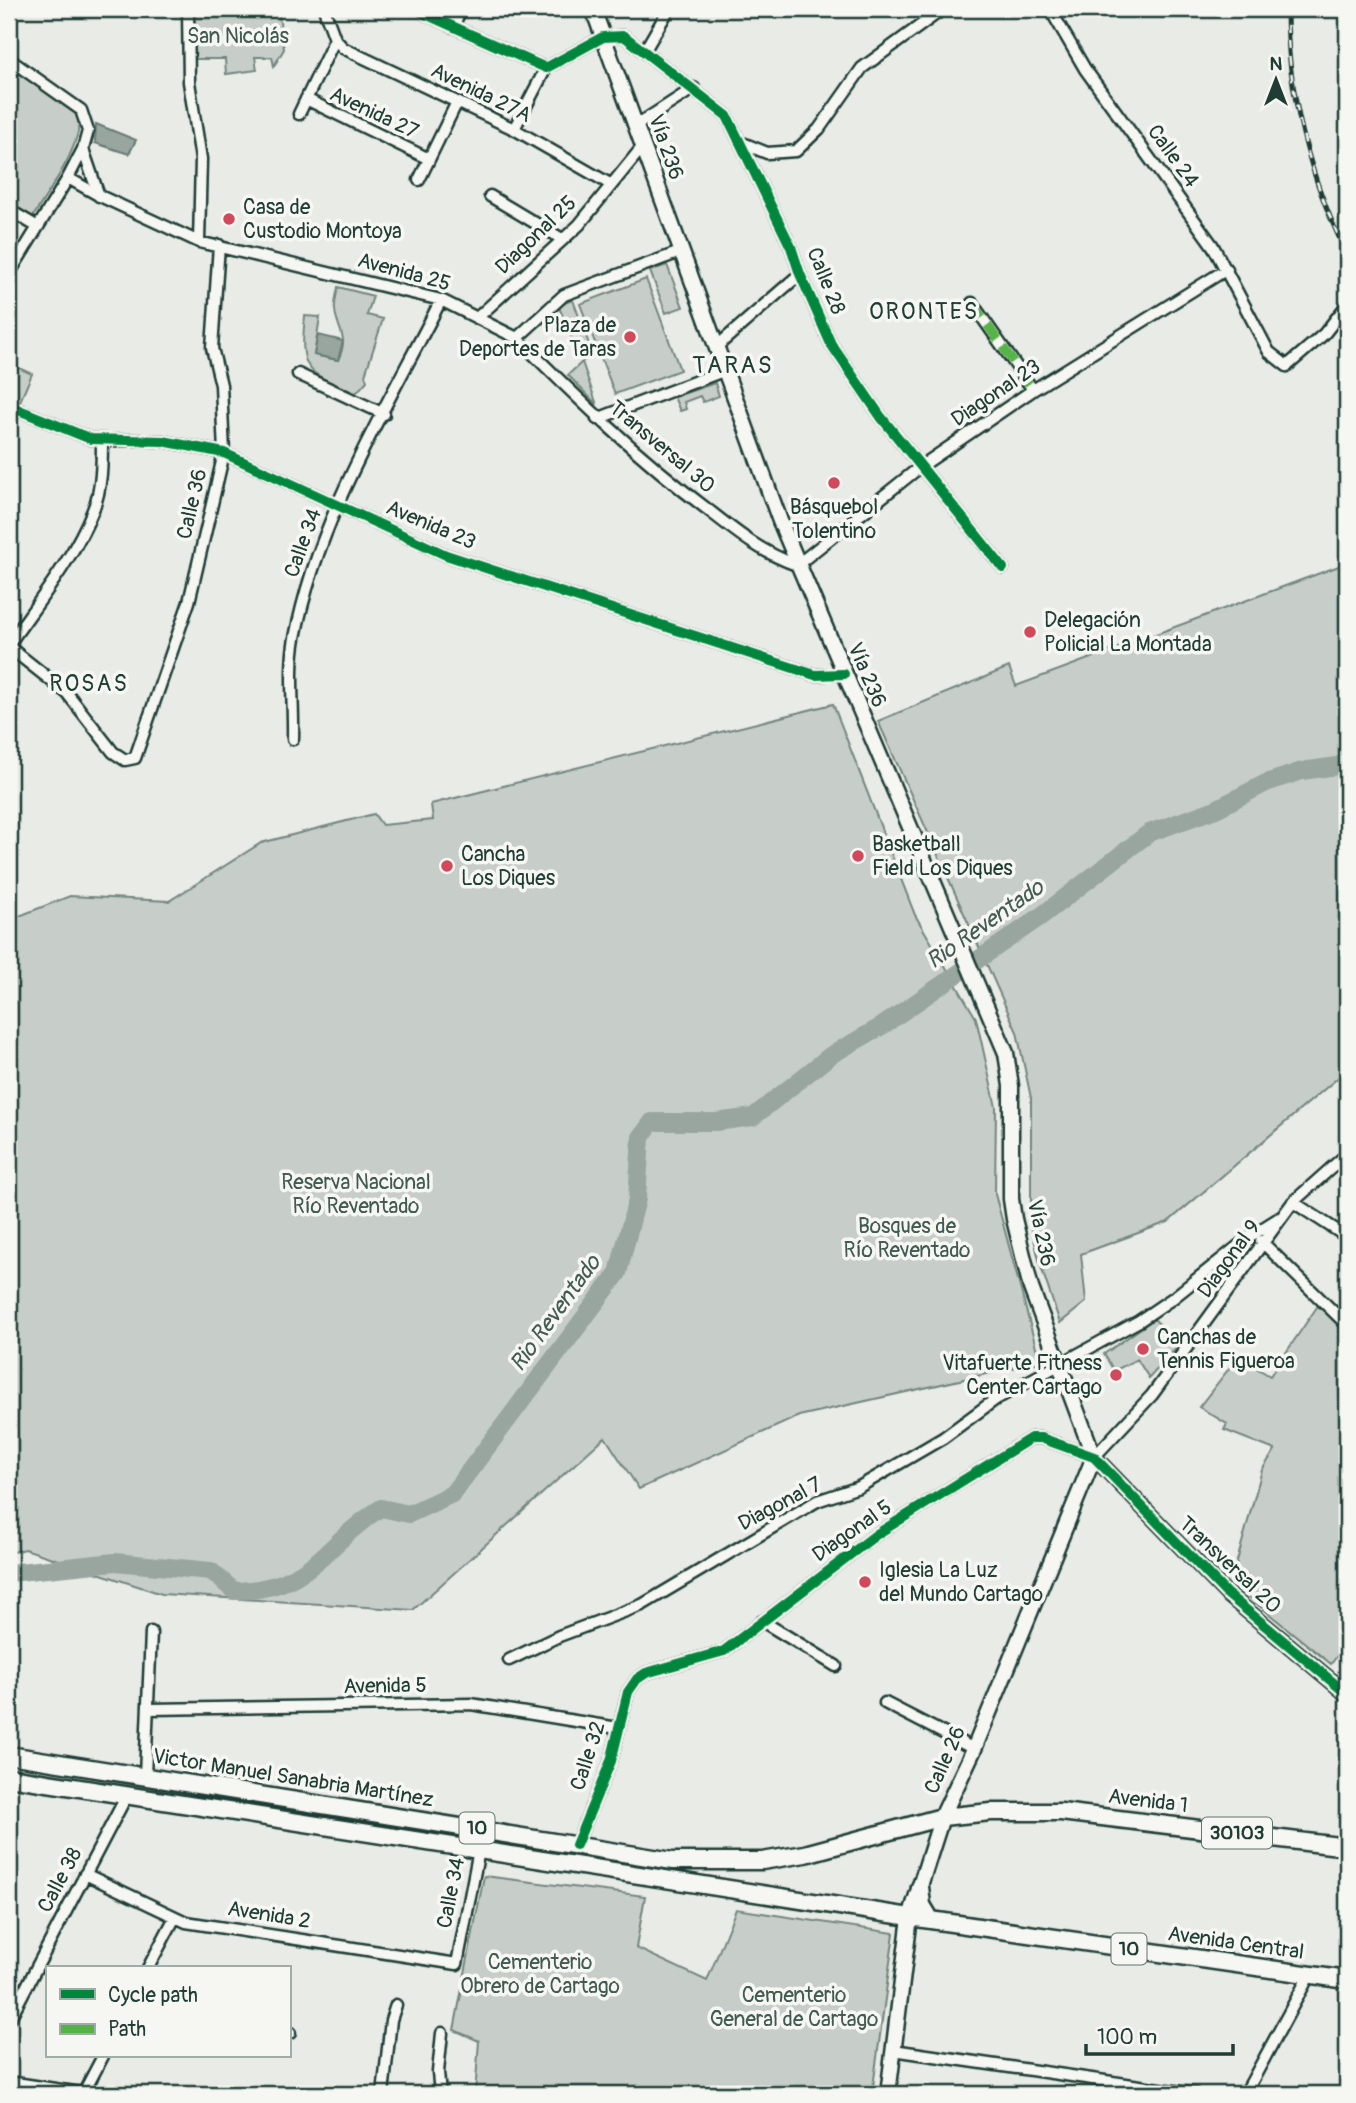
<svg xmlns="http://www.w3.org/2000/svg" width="1356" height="2103" font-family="Pangolin,sans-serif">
<rect width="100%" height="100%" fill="#e9ebe7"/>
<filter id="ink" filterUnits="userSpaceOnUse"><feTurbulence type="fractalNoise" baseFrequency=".0143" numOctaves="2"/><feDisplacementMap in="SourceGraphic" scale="14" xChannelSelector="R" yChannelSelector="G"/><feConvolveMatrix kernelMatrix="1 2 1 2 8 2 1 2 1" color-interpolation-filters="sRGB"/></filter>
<g filter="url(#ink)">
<path fill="#c7cec9" stroke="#73867e" stroke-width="2" d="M 189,9 L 278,9 L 284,49 L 274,66 L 272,57 L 255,57 L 257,70 L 226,74 L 225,59 L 195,59 Z
M 9,66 L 80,113 C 81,150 51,186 33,217 L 9,204 L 9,186 L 13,175 L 9,173 Z
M 667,265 L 683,307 L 666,313 L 650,271 Z
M 646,279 L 680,370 L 615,394 L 580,304 Z
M 338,287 L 373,296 L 367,315 L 383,319 L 365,375 L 367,381 L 356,393 C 306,372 299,372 305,316 L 320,317 L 314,355 L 338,360 C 350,337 337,330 335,310 C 334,303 337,294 338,287 Z
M 573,300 L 593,355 L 582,362 L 597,405 L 568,375 L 582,362 L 558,305 Z
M 10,364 L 32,374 L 18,406 L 9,403 Z
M 715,383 L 719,396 L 703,402 L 700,396 L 684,402 L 686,409 L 680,411 L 674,397 Z
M 1347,563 L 1347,1070 L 1168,1222 L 1081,1254 L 1086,1302 L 1060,1323 L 1040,1264 L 1031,1226 L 1031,1098 L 1017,1032 L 878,721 L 1009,667 L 1016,686 Z
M 833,704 L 915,915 L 976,1018 L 996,1107 L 995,1194 L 1040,1362 L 799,1416 L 639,1489 L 605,1437 L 413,1610 L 162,1594 L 25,1549 L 9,1553 L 9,920 L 70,896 L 169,901 L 261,843 L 374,814 L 382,825 L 433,820 L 431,804 Z
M 1319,1304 L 1347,1334 L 1347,1433 L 1342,1453 L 1347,1456 L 1347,1656 L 1340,1652 L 1331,1664 L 1231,1583 L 1262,1470 L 1275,1450 L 1224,1430 L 1227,1424 L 1199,1407 L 1238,1357 L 1270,1376 Z
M 1154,1319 L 1180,1344 L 1149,1378 L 1137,1359 L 1114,1371 L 1104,1354 Z
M 484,1876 L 645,1896 L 636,1948 L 707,1981 L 736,1909 L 894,1933 L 872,2094 L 475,2094 L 479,2041 L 454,2030 Z"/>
<path fill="#99a6a0" stroke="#687c75" stroke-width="2" d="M 96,124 L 136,140 L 129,154 L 95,143 Z
M 318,335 L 343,341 L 338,360 L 314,355 Z"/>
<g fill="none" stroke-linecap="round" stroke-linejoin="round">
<path stroke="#99a6a0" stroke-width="18" d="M 9,1573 L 115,1562 L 211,1571 L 234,1591 C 313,1590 322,1545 381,1508 L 409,1514 L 452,1494 L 618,1273 L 637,1199 L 641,1137 L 652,1122 L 716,1122 L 753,1117 L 831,1055 L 882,1026 L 1040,917 L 1149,833 L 1216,809 L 1266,783 L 1302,771 L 1337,766 L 1347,762"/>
<g stroke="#1f3d34" stroke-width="15">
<path id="minor" d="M 188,9 L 189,82 L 201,159 L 199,242
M 414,9 L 546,68 L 603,37 L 624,36 L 727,116 L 791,247 L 800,274 L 831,344 L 881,417 L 1003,568
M 784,9 L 791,9
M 1050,9 L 1085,69 L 1213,246 L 1269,352 L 1287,366 L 1324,334 L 1347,305
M 453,27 L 461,9
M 335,39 L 343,48 L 514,129 L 610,184
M 645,50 L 669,9
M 9,59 L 81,110 L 88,131 L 83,149 L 68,178 L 9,274
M 306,99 L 427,158
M 299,114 L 335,39 L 324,9
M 637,125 L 694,88
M 514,129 L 546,68
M 740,142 L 767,153 L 796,151 L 819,129 L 862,68 L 943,9
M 83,149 L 99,196
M 68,178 L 100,196 L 199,242 L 441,300 L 517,338 L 564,295 L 680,252
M 419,180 L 457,102
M 490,196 L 562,239
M 9,210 L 38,227
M 972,303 L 1033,390
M 478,317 L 579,225 L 644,145
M 517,338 C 578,399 638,457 707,509 C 735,531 763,554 797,565 L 920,467 L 1033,390 L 1227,269
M 715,348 L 800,274
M 298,374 L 384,414
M 9,406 L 91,439 L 163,441 L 224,453 L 446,555 L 815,675 L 844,674
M 597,419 L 723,371
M 9,644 C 38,602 74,558 93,510 C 102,489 102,462 102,440
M 9,647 L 67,693 L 113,752 L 125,760 L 135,758 L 189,602 L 224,453 L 221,385 L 212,348 L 219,245
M 293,739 C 294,707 289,670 295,638 C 318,517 386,408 441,300
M 1293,1202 L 1347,1237
M 1261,1241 L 1347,1325
M 762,1621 L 836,1666
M 509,1660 L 559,1636 L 642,1605 L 817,1501 L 859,1487 L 943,1438 L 996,1399 L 1139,1321 L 1173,1298 L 1252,1235 L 1279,1218
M 885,1703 L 974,1749
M 150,1709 L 471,1704 L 618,1728
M 145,1776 L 151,1632
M 576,1845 L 611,1761 L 628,1692 L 637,1679 L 646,1673 L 724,1651 L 877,1534 L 1031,1438 L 1041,1438 L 1094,1457 L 1152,1395 L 1293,1202 L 1347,1154
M 85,1874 L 186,1922 L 457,1964 L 483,1829
M 148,1968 L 174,1919
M 9,2020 L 127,1795
M 289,2033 L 290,2033
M 893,2050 L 1195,2094
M 9,2082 L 88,2094
M 83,2094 L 103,2056
M 383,2094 L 391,2020 L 396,2005
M 440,2094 L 438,2072 L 442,2033
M 1245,2094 L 1310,1974"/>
</g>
<g stroke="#1f3d34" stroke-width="18">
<path id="tertiary" d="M 1094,1457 L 1226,1593 L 1347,1694"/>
</g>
<g stroke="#1f3d34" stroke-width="19">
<path id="secondary" d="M 593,9 L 780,521 L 1006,1053 L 1011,1086 L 1011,1199 L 1014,1219 L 1031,1288 L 1094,1457 L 974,1749 L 942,1817 L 910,1917 L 888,2094"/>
</g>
<g stroke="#1f3d34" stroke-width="21">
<path id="primary" d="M 9,1755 L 673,1861 L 762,1861 L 805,1854 L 942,1817 L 991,1812 L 1061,1812 L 1347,1847
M 9,1777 L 910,1917 L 1347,1980
M 920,1887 L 922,1905 L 931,1920"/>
</g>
<use href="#minor" stroke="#f6f6f2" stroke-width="10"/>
<use href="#tertiary" stroke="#f6f6f2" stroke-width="12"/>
<use href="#secondary" stroke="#f6f6f2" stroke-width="14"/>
<use href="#primary" stroke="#f6f6f2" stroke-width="16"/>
<g stroke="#1f3d34" stroke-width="5">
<path id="rail" d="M 1287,9 C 1287,91 1310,180 1347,254"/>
</g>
<use href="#rail" stroke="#f6f6f2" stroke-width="2.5" stroke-dasharray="8" stroke-linecap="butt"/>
<path stroke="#55b346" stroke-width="9" stroke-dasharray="18 9" stroke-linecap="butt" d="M 972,303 L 1033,390"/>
<g stroke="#f6f6f2" stroke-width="15">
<path id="cycleway" d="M 414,9 L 546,68 L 603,37 L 624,36 L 727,116 L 791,247 L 800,274 L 831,344 L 881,417 L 1003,568
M 9,406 L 91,439 L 163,441 L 224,453 L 446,555 L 815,675 L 844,674
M 576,1845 L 611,1761 L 628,1692 L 637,1679 L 646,1673 L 724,1651 L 877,1534 L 1031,1438 L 1041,1438 L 1094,1457 L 1226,1593 L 1347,1694"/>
</g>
<use href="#cycleway" stroke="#00873e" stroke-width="10"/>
</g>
</g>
<g fill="#d1495b" stroke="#f6f6f2" stroke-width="2.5">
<circle cx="229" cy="219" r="7"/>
<circle cx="630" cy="337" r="7"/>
<circle cx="834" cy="483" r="7"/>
<circle cx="1030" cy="632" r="7"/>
<circle cx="858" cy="856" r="7"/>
<circle cx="447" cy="866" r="7"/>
<circle cx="1143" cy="1349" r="7"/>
<circle cx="1116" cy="1375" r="7"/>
<circle cx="865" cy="1582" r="7"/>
</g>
<g text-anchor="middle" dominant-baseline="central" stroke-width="7" stroke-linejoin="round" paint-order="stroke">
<g fill="#f6f6f2" stroke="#60746d" stroke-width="2">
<rect x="459.5" y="1812.5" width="35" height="31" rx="5"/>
<rect x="1202" y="1817.5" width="70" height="31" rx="5"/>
<rect x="1111.5" y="1933.5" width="35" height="31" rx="5"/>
</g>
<g font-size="19" font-weight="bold" fill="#1f3d34">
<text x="477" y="1828">10</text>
<text x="1237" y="1833">30103</text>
<text x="1129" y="1949">10</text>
</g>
<g font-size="21" fill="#415a52" stroke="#f6f6f2">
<text x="238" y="36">San Nicolás</text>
<text x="356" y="1182">Reserva Nacional<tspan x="356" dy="24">Río Reventado</tspan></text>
<text x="907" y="1226">Bosques de<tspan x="907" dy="24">Río Reventado</tspan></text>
<text x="540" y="1962">Cementerio<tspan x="540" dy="24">Obrero de Cartago</tspan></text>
<text x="794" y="1995">Cementerio<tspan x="794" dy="24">General de Cartago</tspan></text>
</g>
<g font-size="21" fill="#1f3d34" stroke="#f6f6f2">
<text transform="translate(481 93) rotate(26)">Avenida 27A</text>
<text transform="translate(374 113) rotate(25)">Avenida 27</text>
<text transform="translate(666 147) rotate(71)">Vía 236</text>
<text transform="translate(1173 156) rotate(54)">Calle 24</text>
<text transform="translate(536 235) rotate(-44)">Diagonal 25</text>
<text transform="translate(404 272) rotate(15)">Avenida 25</text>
<text transform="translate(826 281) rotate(68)">Calle 28</text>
<text transform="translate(996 393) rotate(-34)">Diagonal 23</text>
<text transform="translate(662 447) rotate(40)">Transversal 30</text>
<text transform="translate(192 504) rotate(-77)">Calle 36</text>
<text transform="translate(431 525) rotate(23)">Avenida 23</text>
<text transform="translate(303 543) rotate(-70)">Calle 34</text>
<text transform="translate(867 675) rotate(67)">Vía 236</text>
<text transform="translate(1041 1233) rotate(78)">Vía 236</text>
<text transform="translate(1229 1259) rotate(-54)">Diagonal 9</text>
<text transform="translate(780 1504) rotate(-28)">Diagonal 7</text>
<text transform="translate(852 1531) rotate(-35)">Diagonal 5</text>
<text transform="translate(1230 1565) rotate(43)">Transversal 20</text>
<text transform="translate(385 1686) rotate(-1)">Avenida 5</text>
<text transform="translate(588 1756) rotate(-72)">Calle 32</text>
<text transform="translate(945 1760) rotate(-66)">Calle 26</text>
<text transform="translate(293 1778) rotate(9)">Victor Manuel Sanabria Martínez</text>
<text transform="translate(1148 1801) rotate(7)">Avenida 1</text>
<text transform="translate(60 1880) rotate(-62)">Calle 38</text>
<text transform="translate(451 1893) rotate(-79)">Calle 34</text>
<text transform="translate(269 1915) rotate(9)">Avenida 2</text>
<text transform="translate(1236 1943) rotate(8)">Avenida Central</text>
</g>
<g font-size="21" fill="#1f3d34" stroke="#f6f6f2" text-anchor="start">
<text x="243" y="207">Casa de<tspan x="243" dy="24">Custodio Montoya</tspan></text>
<text x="616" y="325" text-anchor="end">Plaza de<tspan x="616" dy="24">Deportes de Taras</tspan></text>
<text x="834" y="507" text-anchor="middle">Básquebol<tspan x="834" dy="24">Tolentino</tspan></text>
<text x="1044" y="620">Delegación<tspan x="1044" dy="24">Policial La Montada</tspan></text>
<text x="872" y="844">Basketball<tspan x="872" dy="24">Field Los Diques</tspan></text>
<text x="461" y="854">Cancha<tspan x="461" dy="24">Los Diques</tspan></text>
<text x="1157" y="1337">Canchas de<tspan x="1157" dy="24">Tennis Figueroa</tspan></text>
<text x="1102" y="1363" text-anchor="end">Vitafuerte Fitness<tspan x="1102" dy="24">Center Cartago</tspan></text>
<text x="879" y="1570">Iglesia La Luz<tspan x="879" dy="24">del Mundo Cartago</tspan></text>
</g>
<g font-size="23" letter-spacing="2" fill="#1f3d34" stroke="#f6f6f2">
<text x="924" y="311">ORONTES</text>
<text x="89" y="683">ROSAS</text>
</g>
<g font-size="23" font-style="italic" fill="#445c54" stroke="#f6f6f2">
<text transform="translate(985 924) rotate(-35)">Rio Reventado</text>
<text transform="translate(555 1313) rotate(-54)">Rio Reventado</text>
</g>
<g font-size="24" letter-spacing="2" fill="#1f3d34" stroke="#f6f6f2">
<text x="733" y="365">TARAS</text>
</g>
</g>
<rect width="1356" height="2103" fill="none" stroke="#f6f6f2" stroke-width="35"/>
<rect x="18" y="18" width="1321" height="2068" fill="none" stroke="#1f3d34" stroke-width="2.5" filter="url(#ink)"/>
<rect x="46" y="1966" width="245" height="91" fill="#f6f6f2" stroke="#a0aca6" stroke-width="2"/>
<rect x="60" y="1989" width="35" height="10" fill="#00873e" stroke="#a0aca6" stroke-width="2"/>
<text x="108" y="2002" font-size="21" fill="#1f3d34">Cycle path</text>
<rect x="60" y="2024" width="35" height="10" fill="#55b346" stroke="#a0aca6" stroke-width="2"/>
<text x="108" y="2036" font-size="21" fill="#1f3d34">Path</text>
<g transform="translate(1276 80)" stroke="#f6f6f2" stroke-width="5" paint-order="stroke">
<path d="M0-5L12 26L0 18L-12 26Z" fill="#1f3d34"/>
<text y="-10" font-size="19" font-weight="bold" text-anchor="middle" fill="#1f3d34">N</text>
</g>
<path d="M1086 2044v10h147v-10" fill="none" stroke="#1f3d34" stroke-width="3.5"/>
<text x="1097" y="2044" font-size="21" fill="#1f3d34" stroke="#f6f6f2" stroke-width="5" paint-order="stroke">100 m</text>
</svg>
